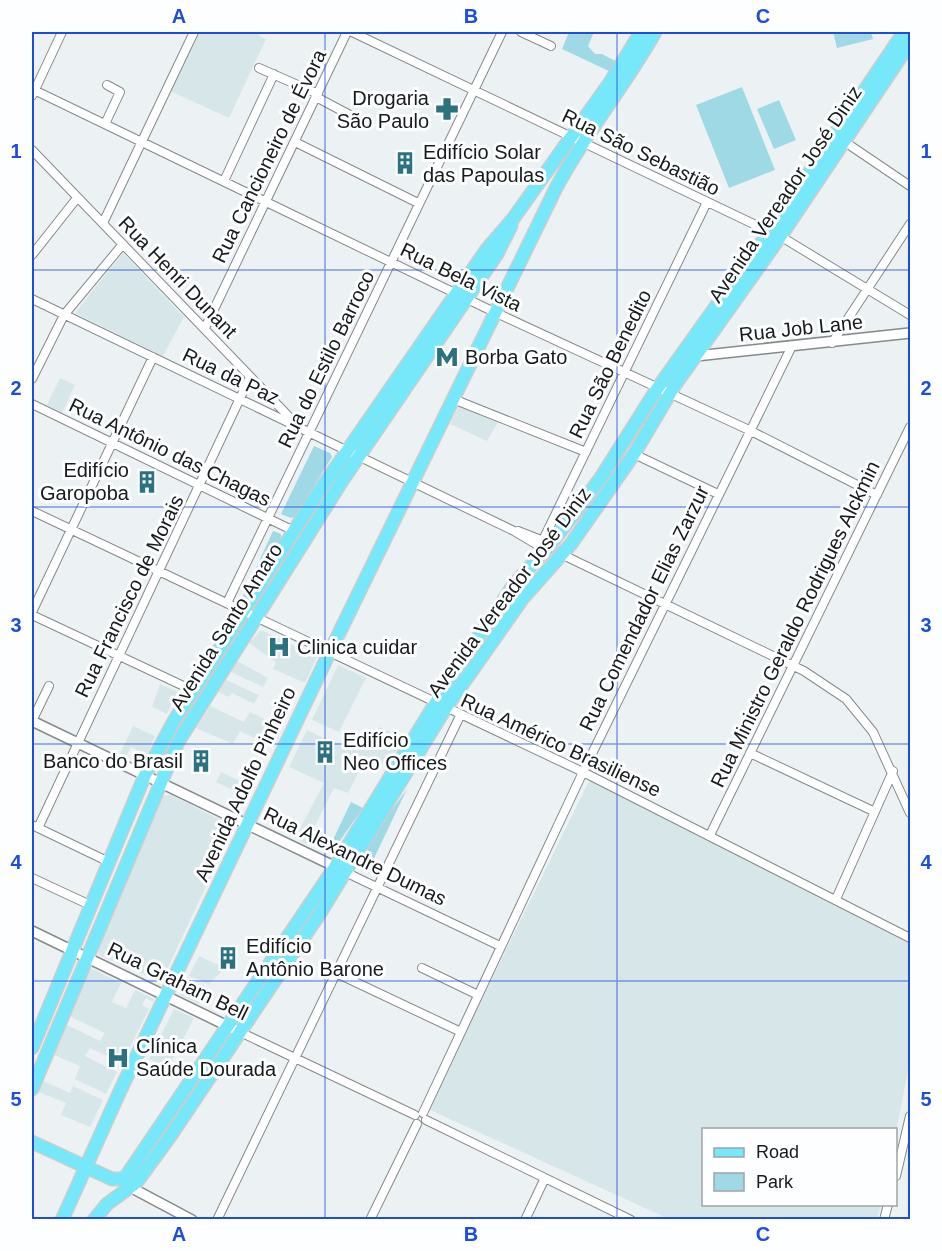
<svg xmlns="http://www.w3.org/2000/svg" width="942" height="1251" font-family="Helvetica,sans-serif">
<rect width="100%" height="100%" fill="#ecf2f3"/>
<path fill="#d7e6e9" d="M 197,32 L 261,32 L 259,36 L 266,39 L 229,118 L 170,91 Z
M 123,253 L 184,317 L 163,356 L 75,313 Z
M 60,378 L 75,385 L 62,413 L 47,405 Z
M 459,405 L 498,422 L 487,441 L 450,424 Z
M 261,630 L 317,657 L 305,683 L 273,669 L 276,662 L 249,643 Z
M 237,661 L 268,678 L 263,687 L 231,672 Z
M 338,665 L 366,678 L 339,732 L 312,720 Z
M 226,680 L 259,695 L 254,704 L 232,693 L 229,697 L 218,692 Z
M 160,684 L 178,692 L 167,714 L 152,707 Z
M 210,706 L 244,722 L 250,712 L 283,728 L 274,747 L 240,731 L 233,744 L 196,728 Z
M 133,726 L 155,736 L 147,755 L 131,747 L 126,757 L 120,754 Z
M 379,727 L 406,739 L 388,767 L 366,758 L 348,793 L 334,788 L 306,844 L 295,838 L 324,783 L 289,767 L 307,730 L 352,751 L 358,741 L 370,746 Z
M 221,772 L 254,788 L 249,798 L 216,782 Z
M 590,779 L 910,944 L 910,1059 L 896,1133 L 896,1130 L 704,1130 L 704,1204 L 881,1205 L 877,1219 L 669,1219 L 428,1109 Z
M 171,795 L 234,827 L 161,982 L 99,955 L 96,947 L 160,796 Z
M 199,956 L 225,968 L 209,984 L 189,976 Z
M 92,969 L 121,983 L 112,1002 L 126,1008 L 135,990 L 154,999 L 153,1002 L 146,998 L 142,1005 L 149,1009 L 122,1063 L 90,1048 L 85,1056 L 117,1072 L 106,1094 L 75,1079 L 80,1066 L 52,1054 L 65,1024 L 100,1041 L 105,1033 L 69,1016 L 88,970 Z
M 187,979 L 207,987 L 199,1004 L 180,995 Z
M 174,1009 L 194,1018 L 168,1068 L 149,1059 Z
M 41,1080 L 70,1093 L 73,1086 L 103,1100 L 90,1127 L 61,1115 L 66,1103 L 36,1091 Z"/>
<path fill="#a0d9e6" d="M 569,32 L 594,32 L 588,46 L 595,54 L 602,54 L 617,62 L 611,72 L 562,49 Z
M 833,32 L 871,32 L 873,39 L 837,48 Z
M 742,87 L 775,170 L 729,188 L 696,105 Z
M 779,100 L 796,140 L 774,149 L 757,109 Z
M 314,446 L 330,453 L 332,457 L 295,517 L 291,518 L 281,514 Z
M 273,531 L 281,534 L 281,538 L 241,600 Z
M 407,789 L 368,871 L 371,874 L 353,864 Z
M 351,802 L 363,808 L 332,852 L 328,850 Z"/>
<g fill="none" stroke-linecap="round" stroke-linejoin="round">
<g stroke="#858a8b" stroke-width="10">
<path id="minor" d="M 352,32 L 785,239 L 910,315
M 521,32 L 551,46
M 259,68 L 318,94
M 32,89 L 490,310 L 749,430 L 877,495
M 32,96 L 62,32
M 316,97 L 365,123
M 105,124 L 120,92 L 107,85
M 295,142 L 418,203
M 845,142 L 910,186
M 32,150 L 295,423
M 224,181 L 274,74
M 103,223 L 194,32
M 32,255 L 77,198
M 32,299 L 514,531 L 546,550
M 205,328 L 347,32
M 832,343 L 910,224
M 32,379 L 64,315 L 123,244
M 453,399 L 586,452
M 32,404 L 294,531
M 634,454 L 718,494
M 32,511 L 583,772 L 910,938
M 518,531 L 546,542
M 543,540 L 707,202
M 561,554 L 804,671 L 846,699 L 873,732 L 910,813
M 227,603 L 502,32
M 32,612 L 153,357
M 32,615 L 192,690
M 32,721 L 49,686
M 750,753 L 873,811
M 32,825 L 109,862
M 38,828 L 250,377
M 710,835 L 910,427
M 345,872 L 500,946
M 32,878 L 90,905
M 836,899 L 893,771
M 422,968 L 478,995
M 336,973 L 461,1032
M 240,1032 L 415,1115
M 423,1113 L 583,772 L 791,348
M 426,1120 L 631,1220
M 896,1176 L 910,1116
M 217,1220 L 460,716
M 370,1220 L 417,1124
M 525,1220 L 545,1178
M 884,1220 L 888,1204"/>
</g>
<g stroke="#858a8b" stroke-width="12">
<path id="tertiary" d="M 696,356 L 910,333
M 32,721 L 340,869
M 32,931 L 240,1032
M 130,1187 L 192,1220"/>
</g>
<g stroke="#cccdcd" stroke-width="15">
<path id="primary" d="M 32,1048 L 145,775 L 174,721 L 316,496 L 487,249 L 513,219 L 611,81 L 641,32
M 32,1089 L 178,742 L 342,481 L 497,254 L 511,226
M 32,1142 L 112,1179 L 122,1179 L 127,1175 L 335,867 L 451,678 L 515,583 L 551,544 L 600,479 L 657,389 L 769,232 L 904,32
M 62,1220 L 120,1091 L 325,662 L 556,188 C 585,133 625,86 655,32
M 94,1220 L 107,1204 L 136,1183 L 171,1135 L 320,913 L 445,709 L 523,598 L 571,544 L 634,454 L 675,385 L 780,237 L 910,43"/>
</g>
<use href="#minor" stroke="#fff" stroke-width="8"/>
<use href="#tertiary" stroke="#fff" stroke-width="9"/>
<use href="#primary" stroke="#77e7fa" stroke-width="12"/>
</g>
<path fill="none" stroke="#1d4ed8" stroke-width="1.5" stroke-opacity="0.55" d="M 325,32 L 325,1220M 617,32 L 617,1220M 32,270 L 910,270M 32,507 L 910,507M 32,744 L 910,744M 32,981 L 910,981"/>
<defs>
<g id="pharmacy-bare" transform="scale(1.8)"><path d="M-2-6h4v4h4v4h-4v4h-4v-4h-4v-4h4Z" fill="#2b717f" stroke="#fcfeff" stroke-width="2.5" paint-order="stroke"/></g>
<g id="building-bare" transform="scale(1.8)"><path d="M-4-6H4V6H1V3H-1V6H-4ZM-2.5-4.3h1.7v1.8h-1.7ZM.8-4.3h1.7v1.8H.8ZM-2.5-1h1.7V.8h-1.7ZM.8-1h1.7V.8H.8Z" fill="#2b717f" stroke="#fcfeff" stroke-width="2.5" paint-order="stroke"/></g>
<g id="metro-bare" transform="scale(1.8)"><path d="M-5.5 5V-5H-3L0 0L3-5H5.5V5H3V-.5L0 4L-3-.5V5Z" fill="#2b717f" stroke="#fcfeff" stroke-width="2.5" paint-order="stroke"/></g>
<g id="hospital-bare" transform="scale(1.8)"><path d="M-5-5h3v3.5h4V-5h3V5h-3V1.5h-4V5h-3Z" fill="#2b717f" stroke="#fcfeff" stroke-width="2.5" paint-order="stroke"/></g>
</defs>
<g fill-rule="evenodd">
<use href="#pharmacy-bare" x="447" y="109"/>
<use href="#building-bare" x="405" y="163"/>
<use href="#metro-bare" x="447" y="357"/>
<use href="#building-bare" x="147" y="482"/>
<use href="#hospital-bare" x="279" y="647"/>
<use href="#building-bare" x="325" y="752"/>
<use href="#building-bare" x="201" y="761"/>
<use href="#building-bare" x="228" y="958"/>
<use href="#hospital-bare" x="118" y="1058"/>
</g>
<g text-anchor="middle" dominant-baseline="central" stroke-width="6" stroke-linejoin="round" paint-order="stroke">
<g font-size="20" fill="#191b1b" stroke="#fcfeff" text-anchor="start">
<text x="429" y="98" text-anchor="end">Drogaria<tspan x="429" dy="23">São Paulo</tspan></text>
<text x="423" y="152">Edifício Solar<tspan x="423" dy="23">das Papoulas</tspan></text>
<text x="465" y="357">Borba Gato</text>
<text x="129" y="470" text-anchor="end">Edifício<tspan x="129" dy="23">Garopoba</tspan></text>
<text x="297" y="647">Clinica cuidar</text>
<text x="343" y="740">Edifício<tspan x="343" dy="23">Neo Offices</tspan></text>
<text x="183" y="761" text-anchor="end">Banco do Brasil</text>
<text x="246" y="946">Edifício<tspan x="246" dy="23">Antônio Barone</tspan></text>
<text x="136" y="1046">Clínica<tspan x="136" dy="23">Saúde Dourada</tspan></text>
</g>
<g font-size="20" fill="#191b1b" stroke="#fcfeff">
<text transform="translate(641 152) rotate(26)">Rua São Sebastião</text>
<text transform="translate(269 156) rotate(-64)">Rua Cancioneiro de Évora</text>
<text transform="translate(785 194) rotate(-56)">Avenida Vereador José Diniz</text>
<text transform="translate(178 277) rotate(46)">Rua Henri Dunant</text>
<text transform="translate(461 277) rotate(26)">Rua Bela Vista</text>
<text transform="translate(801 328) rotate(-6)">Rua Job Lane</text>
<text transform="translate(326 359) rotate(-64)">Rua do Estilo Barroco</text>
<text transform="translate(610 364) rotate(-64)">Rua São Benedito</text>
<text transform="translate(231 376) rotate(26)">Rua da Paz</text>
<text transform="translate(170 452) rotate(26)">Rua Antônio das Chagas</text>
<text transform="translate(509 592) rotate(-53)">Avenida Vereador José Diniz</text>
<text transform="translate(129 596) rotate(-64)">Rua Francisco de Morais</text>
<text transform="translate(644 608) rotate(-64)">Rua Comendador Elias Zarzur</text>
<text transform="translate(795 624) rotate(-64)">Rua Ministro Geraldo Rodrigues Alckmin</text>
<text transform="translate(226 627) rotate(-58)">Avenida Santo Amaro</text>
<text transform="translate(561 745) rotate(25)">Rua Américo Brasiliense</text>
<text transform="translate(245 784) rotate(-65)">Avenida Adolfo Pinheiro</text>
<text transform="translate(355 856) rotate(26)">Rua Alexandre Dumas</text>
<text transform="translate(178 981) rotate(26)">Rua Graham Bell</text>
</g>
</g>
<rect width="942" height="1251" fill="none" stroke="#fcfeff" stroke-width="66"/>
<rect x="702" y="1128" width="195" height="78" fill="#fcfeff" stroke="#a1a3a4" stroke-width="1.5"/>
<rect x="714" y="1148" width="30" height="9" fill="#77e7fa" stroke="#a1a3a4" stroke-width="1.5"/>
<text x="756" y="1158" font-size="18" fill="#191b1b">Road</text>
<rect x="714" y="1173" width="30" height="18" fill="#a0d9e6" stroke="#a1a3a4" stroke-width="1.5"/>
<text x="756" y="1188" font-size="18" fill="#191b1b">Park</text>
<rect x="33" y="33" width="876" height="1185" fill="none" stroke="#1d4ed8" stroke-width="2"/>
<g font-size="20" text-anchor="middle" font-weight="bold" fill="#1d4ed8">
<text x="179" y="23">A</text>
<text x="471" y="23">B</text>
<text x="763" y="23">C</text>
<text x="16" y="158">1</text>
<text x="926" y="158">1</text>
<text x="16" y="395">2</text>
<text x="926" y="395">2</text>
<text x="16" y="632">3</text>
<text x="926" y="632">3</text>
<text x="16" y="869">4</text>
<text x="926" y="869">4</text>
<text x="16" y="1106">5</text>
<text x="926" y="1106">5</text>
<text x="179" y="1241">A</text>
<text x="471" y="1241">B</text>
<text x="763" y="1241">C</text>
</g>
</svg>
